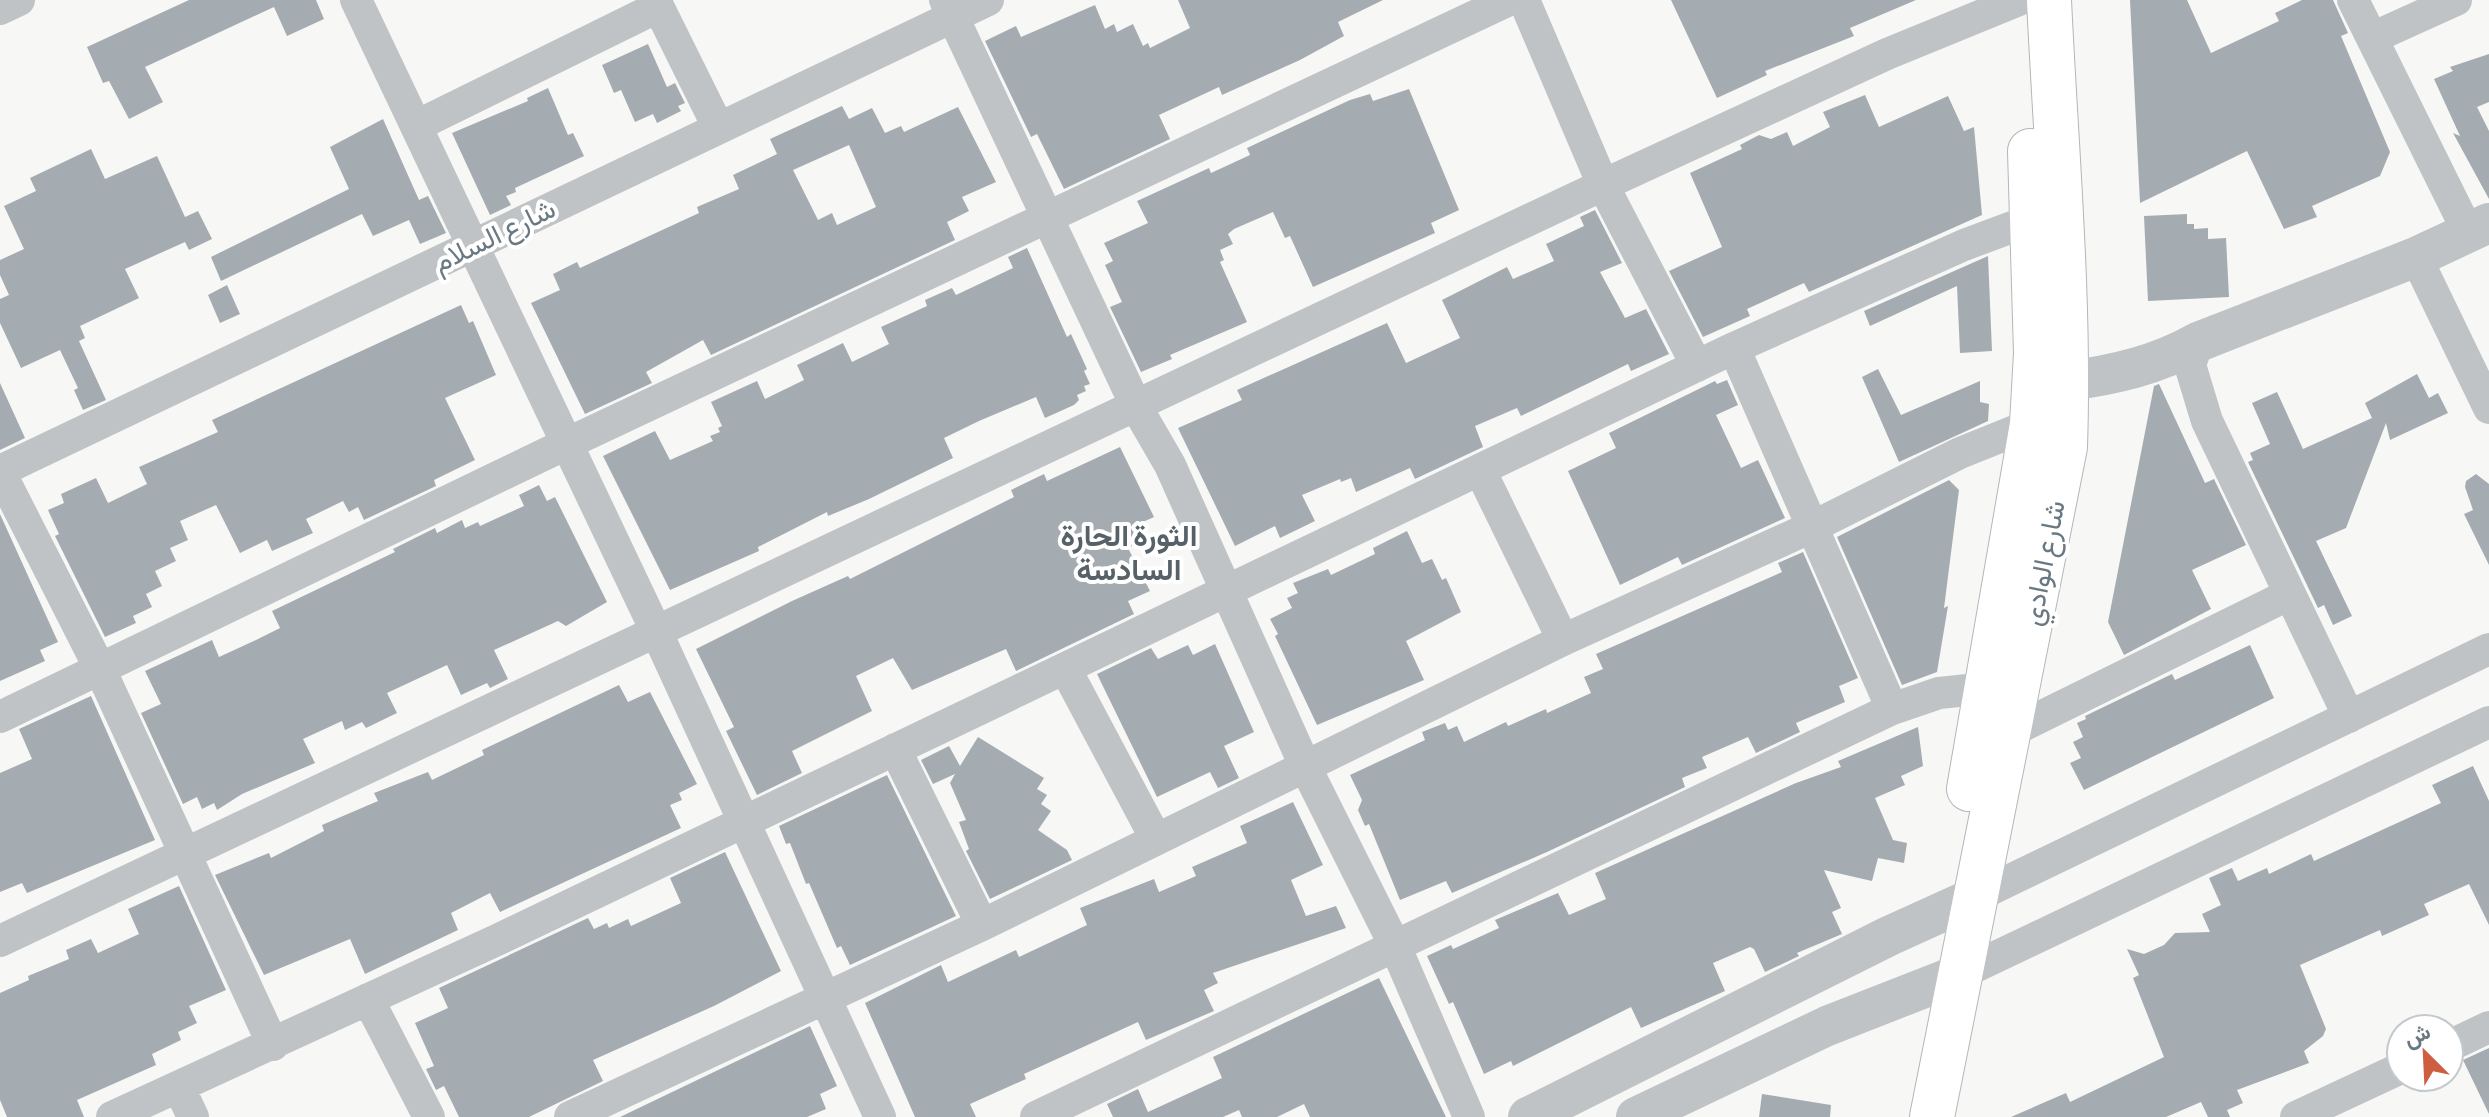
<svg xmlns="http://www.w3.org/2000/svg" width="2489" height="1117" font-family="'Asap Condensed',Vazirmatn,sans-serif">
<rect width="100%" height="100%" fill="#f7f7f5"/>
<path fill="#a5acb1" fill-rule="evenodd" d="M 189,0 L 316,0 L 324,19 L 287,36 L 274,7 L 145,67 L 163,102 L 129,119 L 109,81 L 103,83 L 87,47 Z
M 1178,0 L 1383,0 L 1338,22 L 1344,36 L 1300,60 L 1222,95 L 1219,87 L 1159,115 L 1170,139 L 1064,189 L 1037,134 L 1031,137 L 985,41 L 1016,26 L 1021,37 L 1095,5 L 1105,29 L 1114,24 L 1117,32 L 1133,24 L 1143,46 L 1148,43 L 1150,48 L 1190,28 Z
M 1671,0 L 1916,0 L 1850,28 L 1854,36 L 1765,71 L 1767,75 L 1717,98 Z
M 2130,0 L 2187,0 L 2211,53 L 2279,21 L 2275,13 L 2302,0 L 2333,0 L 2348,33 L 2341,36 L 2390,152 L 2380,176 L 2312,206 L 2317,217 L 2284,229 L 2247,151 L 2140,203 Z
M 648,44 L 667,87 L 675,83 L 685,103 L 678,106 L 681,111 L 657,123 L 653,114 L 635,122 L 621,90 L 614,93 L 602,65 Z
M 2489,54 L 2489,102 L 2477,107 L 2489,131 L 2489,199 L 2453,133 L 2460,136 L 2434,79 L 2453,71 L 2450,67 Z
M 548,88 L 568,135 L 573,133 L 584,156 L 515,188 L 516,192 L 506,196 L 511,205 L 490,215 L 452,133 L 528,101 L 527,98 Z
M 1409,89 L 1459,210 L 1431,223 L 1435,233 L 1313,287 L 1290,236 L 1285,238 L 1273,212 L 1234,229 L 1228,234 L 1233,244 L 1220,250 L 1224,260 L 1220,262 L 1247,322 L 1170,355 L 1172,359 L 1141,372 L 1110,307 L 1122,302 L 1105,265 L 1113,261 L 1104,243 L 1148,223 L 1137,201 L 1209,168 L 1211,173 L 1250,155 L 1247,148 L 1350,100 L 1370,94 L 1373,101 Z
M 1865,95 L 1879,127 L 1948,96 L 1964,131 L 1974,127 L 1982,215 L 1809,292 L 1804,283 L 1747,309 L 1750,316 L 1703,337 L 1669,271 L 1722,247 L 1690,173 L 1742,149 L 1740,145 L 1759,135 L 1771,139 L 1787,132 L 1793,146 L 1830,127 L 1823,112 Z
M 842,106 L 849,119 L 872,108 L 885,133 L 901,126 L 904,132 L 958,107 L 996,182 L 962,197 L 969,211 L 947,222 L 955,240 L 711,355 L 703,340 L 646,372 L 652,383 L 585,414 L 531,303 L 560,290 L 553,274 L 577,262 L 580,268 L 699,213 L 697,207 L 739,189 L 733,175 L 777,154 L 770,139 ZM 849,145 L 876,207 L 837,225 L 832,213 L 818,220 L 793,170 Z
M 383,119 L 419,200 L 428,196 L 446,233 L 420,244 L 409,220 L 373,236 L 362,214 L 221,281 L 211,257 L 349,189 L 330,147 Z
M 91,149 L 105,179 L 157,156 L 185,217 L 198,211 L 212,239 L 189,250 L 185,242 L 125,269 L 139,298 L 80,326 L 85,338 L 79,341 L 106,400 L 83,410 L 74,390 L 78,388 L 60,350 L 21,368 L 0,323 L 0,299 L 9,295 L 0,275 L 0,260 L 24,249 L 4,206 L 36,191 L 30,178 Z
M 1595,210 L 1622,263 L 1600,272 L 1625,318 L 1646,309 L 1669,354 L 1631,371 L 1628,364 L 1521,416 L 1517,408 L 1475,426 L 1483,447 L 1415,479 L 1410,468 L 1356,492 L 1351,478 L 1341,482 L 1340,479 L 1302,495 L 1315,521 L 1280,538 L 1275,526 L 1235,546 L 1178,428 L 1242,400 L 1237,390 L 1387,323 L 1406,363 L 1460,338 L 1442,300 L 1507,267 L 1513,279 L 1554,261 L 1546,244 L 1584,226 L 1580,217 Z
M 2187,214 L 2187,224 L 2194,224 L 2194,229 L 2208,228 L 2208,239 L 2226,238 L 2229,297 L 2148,301 L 2144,216 Z
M 1027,248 L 1067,337 L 1071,334 L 1087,369 L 1084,371 L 1090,384 L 1084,386 L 1086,391 L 1077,395 L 1079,400 L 1074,405 L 1045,418 L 1036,397 L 979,421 L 944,438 L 953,458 L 869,499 L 828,516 L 827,512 L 758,547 L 759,551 L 670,590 L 603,456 L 655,431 L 670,460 L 713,441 L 710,436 L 720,432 L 718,428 L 722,426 L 711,402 L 757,381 L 765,399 L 804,380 L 797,365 L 843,343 L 852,362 L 889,344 L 881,327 L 927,306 L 925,300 L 952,288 L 956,295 L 1013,268 L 1008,257 Z
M 1988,256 L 1992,351 L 1960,353 L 1957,286 L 1870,326 L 1864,311 Z
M 227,285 L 240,314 L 220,323 L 208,295 Z
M 461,305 L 469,323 L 473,321 L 496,375 L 445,398 L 475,460 L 434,480 L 436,486 L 364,520 L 358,507 L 349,512 L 343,501 L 306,519 L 313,533 L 272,551 L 267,540 L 240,553 L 216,505 L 180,521 L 188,540 L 170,548 L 176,561 L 155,571 L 162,586 L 146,594 L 152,607 L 133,616 L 136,623 L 105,637 L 55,536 L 59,534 L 48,510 L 64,503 L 61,494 L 96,478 L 108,503 L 147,484 L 139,467 L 218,432 L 212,420 Z
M 1878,369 L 1901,415 L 1980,381 L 1980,402 L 1989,404 L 1988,421 L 1899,462 L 1862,377 Z
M 2417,374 L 2429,398 L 2438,393 L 2448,413 L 2390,440 L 2386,423 L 2346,528 L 2316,541 L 2352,616 L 2333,625 L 2324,605 L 2318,608 L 2248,462 L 2253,460 L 2250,453 L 2270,444 L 2252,403 L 2277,392 L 2303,449 L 2372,418 L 2365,403 Z
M 1727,380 L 1738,405 L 1716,415 L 1741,468 L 1758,460 L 1785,518 L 1682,565 L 1678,557 L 1620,585 L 1568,471 L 1616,448 L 1609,433 L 1715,381 L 1717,384 Z
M 0,383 L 25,438 L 0,450 Z
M 2159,384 L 2205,483 L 2214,479 L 2246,545 L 2192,570 L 2211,609 L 2124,655 L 2108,622 L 2154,386 Z
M 1120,447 L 1154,517 L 1134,526 L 1141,542 L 1128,548 L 1150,591 L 1128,601 L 1134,614 L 1016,671 L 1006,649 L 912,690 L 893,658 L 856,676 L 872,711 L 792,751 L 802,773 L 757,795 L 726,731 L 734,727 L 696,649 L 792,601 L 848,576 L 850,579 L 1014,497 L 1011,490 L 1044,474 L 1047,481 Z
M 2476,474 L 2489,484 L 2489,565 L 2464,514 L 2473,510 L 2465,487 L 2466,481 Z
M 1949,480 L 1959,490 L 1944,608 L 1948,606 L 1937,672 L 1902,685 L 1837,537 Z
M 539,485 L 547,501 L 555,497 L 607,602 L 566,626 L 558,621 L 494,650 L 508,679 L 490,688 L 487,683 L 461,695 L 447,665 L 387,693 L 397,713 L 366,728 L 362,722 L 345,730 L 342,721 L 303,739 L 315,763 L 242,794 L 217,810 L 214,803 L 202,809 L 197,797 L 183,804 L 141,713 L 161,704 L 145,671 L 212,640 L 219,657 L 256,640 L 280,628 L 272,611 L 395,552 L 393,549 L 435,528 L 437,533 L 462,520 L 465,528 L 478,522 L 480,526 L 524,506 L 519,495 Z
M 0,514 L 58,642 L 40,650 L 45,661 L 0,681 Z
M 1407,531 L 1422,563 L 1432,559 L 1442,580 L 1446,578 L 1461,612 L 1406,641 L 1424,680 L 1317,725 L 1275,636 L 1278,634 L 1270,619 L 1292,608 L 1287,598 L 1298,593 L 1293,583 L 1328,569 L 1331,575 L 1375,554 L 1373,548 Z
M 1803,552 L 1858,678 L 1839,686 L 1845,702 L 1796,723 L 1800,732 L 1756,753 L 1748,737 L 1702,757 L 1707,768 L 1682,778 L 1685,787 L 1547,852 L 1452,893 L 1446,881 L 1400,900 L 1369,824 L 1365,826 L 1358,810 L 1362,800 L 1350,775 L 1425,740 L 1422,732 L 1445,723 L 1448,730 L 1457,726 L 1464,742 L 1506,722 L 1508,726 L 1546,709 L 1547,713 L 1591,693 L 1584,677 L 1603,669 L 1596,654 L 1782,572 L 1778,563 Z
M 1215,644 L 1254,732 L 1224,746 L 1239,778 L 1218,788 L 1210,772 L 1157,797 L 1097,674 L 1151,648 L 1158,659 L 1188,645 L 1193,655 Z
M 2250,645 L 2274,698 L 2084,790 L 2070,763 L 2081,758 L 2073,742 L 2083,737 L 2077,723 L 2086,719 L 2085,716 L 2172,674 L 2175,680 Z
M 619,685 L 628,702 L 650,692 L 697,784 L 679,793 L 682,800 L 670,805 L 681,828 L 500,912 L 490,893 L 451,913 L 458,930 L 365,974 L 350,939 L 264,975 L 215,875 L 269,853 L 271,858 L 324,831 L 322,825 L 378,801 L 374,793 L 428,772 L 432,780 L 484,755 L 482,750 Z
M 91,696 L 155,840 L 27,893 L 22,883 L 0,892 L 0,773 L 32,759 L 19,729 Z
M 1918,727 L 1923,766 L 1901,776 L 1905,785 L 1875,798 L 1893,840 L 1907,843 L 1904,863 L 1878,858 L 1872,881 L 1824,870 L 1841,908 L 1832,912 L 1842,934 L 1797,953 L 1799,956 L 1765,972 L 1754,949 L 1750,947 L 1713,963 L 1725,991 L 1641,1028 L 1631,1007 L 1513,1066 L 1511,1061 L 1484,1074 L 1453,1002 L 1449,1004 L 1427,956 L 1451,945 L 1453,949 L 1499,928 L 1495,920 L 1558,893 L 1569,915 L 1606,899 L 1595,873 L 1796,783 L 1841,767 L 1838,761 Z
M 978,737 L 1044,778 L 1037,789 L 1047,795 L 1041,804 L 1051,811 L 1038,830 L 1067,850 L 1072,860 L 990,899 L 966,851 L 969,849 L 959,822 L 966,820 L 950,783 L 955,774 L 933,784 L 921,760 L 949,746 L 960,766 Z
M 2473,766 L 2489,801 L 2489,925 L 2469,884 L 2424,904 L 2429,915 L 2382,936 L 2380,930 L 2300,965 L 2326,1029 L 2323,1036 L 2304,1051 L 2309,1063 L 2237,1090 L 2243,1103 L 2227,1110 L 2230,1117 L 2208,1117 L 2201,1102 L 2166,1117 L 2011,1117 L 2066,1093 L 2070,1102 L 2164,1057 L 2133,978 L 2139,975 L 2127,949 L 2144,954 L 2164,945 L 2175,933 L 2210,932 L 2202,914 L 2221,905 L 2209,878 L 2232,868 L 2238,881 L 2267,868 L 2269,874 L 2311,854 L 2314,861 L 2441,803 L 2432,785 Z
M 887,775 L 956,916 L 850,965 L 841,946 L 837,948 L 809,883 L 806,884 L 790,843 L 786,844 L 779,826 Z
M 1293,802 L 1323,865 L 1291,880 L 1306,916 L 1336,906 L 1346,928 L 1213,973 L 1218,983 L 1204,990 L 1214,1011 L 1146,1040 L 1138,1022 L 1024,1074 L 1026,1079 L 970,1104 L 976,1117 L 915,1117 L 865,1003 L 941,965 L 948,982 L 1016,950 L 1019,957 L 1087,925 L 1080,908 L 1154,879 L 1159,892 L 1196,876 L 1192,867 L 1247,843 L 1240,826 Z
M 725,852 L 781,971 L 714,1006 L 593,1060 L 603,1081 L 529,1117 L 459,1117 L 444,1086 L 436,1090 L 426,1069 L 434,1066 L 415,1023 L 448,1008 L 439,988 L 588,918 L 594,929 L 607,923 L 609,928 L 628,919 L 631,926 L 681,903 L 670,878 Z
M 179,886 L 226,990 L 189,1006 L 197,1023 L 178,1032 L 181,1040 L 152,1054 L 156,1065 L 77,1100 L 84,1117 L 7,1117 L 0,1100 L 0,993 L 29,980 L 28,976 L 69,959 L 66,950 L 91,939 L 98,953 L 139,934 L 128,909 Z
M 1379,978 L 1446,1117 L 1310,1117 L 1304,1104 L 1277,1117 L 1242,1117 L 1239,1110 L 1223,1117 L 1113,1117 L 1107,1104 L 1138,1089 L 1148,1112 L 1222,1078 L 1213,1057 Z
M 810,1026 L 837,1086 L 820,1094 L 826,1109 L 807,1117 L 620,1117 Z
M 2489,1048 L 2489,1114 L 2463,1060 Z
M 1762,1094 L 1831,1105 L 1830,1117 L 1759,1117 Z"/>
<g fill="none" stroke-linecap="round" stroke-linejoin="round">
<g stroke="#b2b7ba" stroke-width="46">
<path id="secondary" d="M 1969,789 L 2032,424 L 2036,353 L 2030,151
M 1932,1117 L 2065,447 C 2070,298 2056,149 2049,0"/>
</g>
<path stroke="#bfc3c6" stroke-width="32" d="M 356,0 L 657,633 L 880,1117
M 655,0 L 718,127
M 945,0 L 1137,408 L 1170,465 L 1305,766 L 1396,948 L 1469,1117
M 1524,0 L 1603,185 L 1697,366
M 2353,0 L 2468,232
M 0,9 L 19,0
M 2372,38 L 2456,0
M 416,126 L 658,7
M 2416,257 L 2489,408
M 2198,342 L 2190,365 L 2207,421 L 2349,717
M 1734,348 L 1892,709
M 0,471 L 988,0
M 0,472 L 100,669 L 273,1045
M 1481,472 L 1563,640
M 1065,668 L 1156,839
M 0,717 L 566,444 L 1509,0
M 2010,732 L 2290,594
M 895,749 L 982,925
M 1975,897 L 2489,649
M 0,941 L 1603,185 L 1887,54 L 2019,0
M 1960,974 L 2489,722
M 368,999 L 429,1117
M 2449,1046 L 2489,1027
M 179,1087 L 193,1117
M 112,1117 L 497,940 L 1734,348 L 1964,245 L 2031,220
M 570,1117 L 982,925 L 1563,640 L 1814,526 L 1960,453 L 2032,424
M 1036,1117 L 1892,709 L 1939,693 L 1987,688
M 2296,1117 L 2401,1068"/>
<path stroke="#bfc3c6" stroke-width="40" d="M 2067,381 C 2114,375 2157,365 2198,342 L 2416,257 L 2489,223
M 1528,1117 L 1889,936 L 1975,897
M 1636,1117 L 1827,1026 L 1960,974"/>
<use href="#secondary" stroke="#fff" stroke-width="44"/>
</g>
<g text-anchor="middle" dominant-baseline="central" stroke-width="8" stroke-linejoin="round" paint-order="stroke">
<g font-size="28" fill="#6a7882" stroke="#fff">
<text transform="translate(494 235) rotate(-26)">شارع السلام</text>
<text transform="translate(2043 563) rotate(-79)">شارع الوادي</text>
</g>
<g font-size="30" font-weight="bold" fill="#576168" stroke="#fff">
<text x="1129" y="535">الثورة الحارة<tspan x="1129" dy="34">السادسة</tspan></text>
</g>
</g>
<g transform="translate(2425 1053) rotate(336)"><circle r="38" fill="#ffffff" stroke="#c3c9cd" stroke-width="2"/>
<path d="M0-6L14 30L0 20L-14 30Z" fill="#cd5e40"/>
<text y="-12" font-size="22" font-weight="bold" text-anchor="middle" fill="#6a7882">ش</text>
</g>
</svg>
